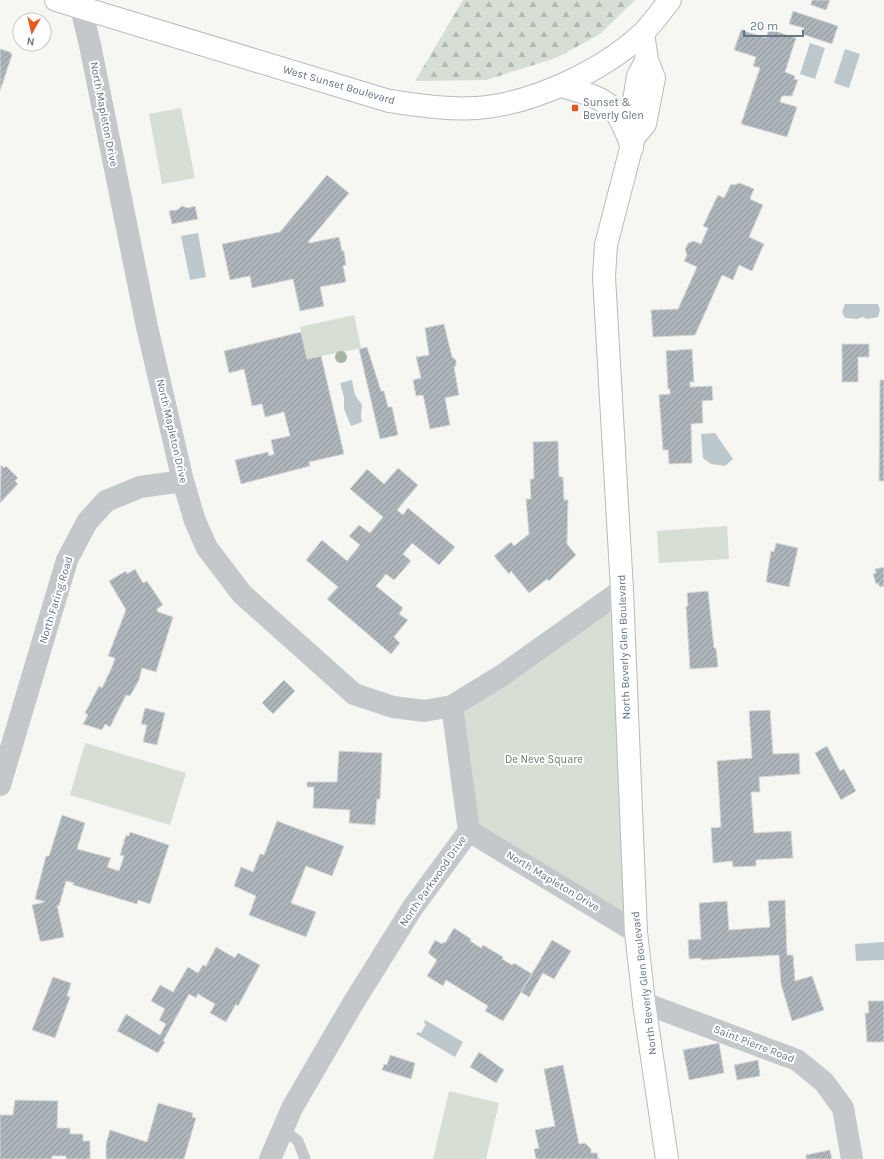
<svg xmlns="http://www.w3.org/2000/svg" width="884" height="1159" font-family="Karla,sans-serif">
<defs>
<pattern id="forest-firs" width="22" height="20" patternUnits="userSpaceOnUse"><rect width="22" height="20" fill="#d7ded4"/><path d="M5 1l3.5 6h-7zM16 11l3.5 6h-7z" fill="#b2b9b2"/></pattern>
<pattern id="building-hatch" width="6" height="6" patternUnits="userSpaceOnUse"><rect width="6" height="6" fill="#adb4ba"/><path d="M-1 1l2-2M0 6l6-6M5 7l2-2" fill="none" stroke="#90979d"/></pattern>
</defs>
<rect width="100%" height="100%" fill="#f6f6f3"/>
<path fill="#d7ded4" d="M 181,108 L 195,178 L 162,184 L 149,114 Z
M 354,315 L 361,348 L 307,359 L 300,327 Z
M 727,526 L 729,559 L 659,563 L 657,531 Z
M 622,590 L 636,932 L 469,831 L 452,706 Z
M 85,743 L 186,773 L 170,825 L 70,795 Z
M 449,1091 L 499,1103 L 486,1159 L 433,1159 Z"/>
<path fill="url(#forest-firs)" d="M 463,0 L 635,0 L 600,34 L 556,58 L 486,80 L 415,81 Z"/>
<path fill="#bdc8cd" d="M 810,43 L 825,48 L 815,79 L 800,74 Z
M 845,49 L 860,54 L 849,88 L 834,83 Z
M 198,233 L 206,277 L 190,280 L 181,236 Z
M 845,304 L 878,304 L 880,310 L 878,317 L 867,319 L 863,317 L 857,319 L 845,318 L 842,312 Z
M 352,380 L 355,395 L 362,405 L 361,417 L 362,422 L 351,426 L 344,409 L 344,397 L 340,383 Z
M 715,433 L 733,459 L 725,466 L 711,464 L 703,458 L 701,434 Z
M 884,942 L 884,960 L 856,961 L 855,944 Z
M 425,1020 L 463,1042 L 455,1057 L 416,1034 L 418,1032 L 421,1033 L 426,1024 L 424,1023 Z"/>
<path fill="url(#building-hatch)" stroke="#d8d8d5" d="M 812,0 L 830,0 L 826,10 L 811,5 Z
M 793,11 L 838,26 L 832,44 L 802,34 L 804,28 L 789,24 Z
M 769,29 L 796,38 L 785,72 L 795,76 L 794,79 L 798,80 L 792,96 L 782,96 L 780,102 L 797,107 L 787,137 L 741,124 L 760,68 L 753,66 L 756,57 L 734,50 L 741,30 L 766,38 Z
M 0,49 L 10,52 L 12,55 L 0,91 Z
M 327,175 L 349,193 L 308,242 L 309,243 L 339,237 L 342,251 L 344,251 L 346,265 L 343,266 L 346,282 L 320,287 L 324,306 L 300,311 L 293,279 L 252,288 L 250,276 L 230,280 L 222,244 L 280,232 Z
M 740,183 L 754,189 L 750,199 L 763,205 L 749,237 L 764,244 L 752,271 L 739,265 L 733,280 L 722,275 L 695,335 L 653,337 L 651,310 L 678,309 L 697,267 L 684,261 L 687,255 L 685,250 L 688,243 L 694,241 L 701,244 L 708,228 L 703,226 L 718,195 L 724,198 L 731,184 L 733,185 Z
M 182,206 L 188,208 L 195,206 L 198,219 L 172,224 L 169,211 L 177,210 Z
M 444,324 L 452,357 L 456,360 L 456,366 L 454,367 L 459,395 L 445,398 L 450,425 L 430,429 L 423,395 L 416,396 L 413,380 L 421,378 L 416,357 L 429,355 L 425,328 Z
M 301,332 L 307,359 L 321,356 L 344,454 L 309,462 L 310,466 L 241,484 L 235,460 L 268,452 L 269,456 L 274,454 L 271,440 L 290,436 L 284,412 L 265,417 L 262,404 L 252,406 L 244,369 L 229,373 L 224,351 Z
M 842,344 L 869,344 L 869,357 L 858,357 L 858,382 L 842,382 Z
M 367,347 L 381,391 L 384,391 L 388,407 L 392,407 L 398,435 L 380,439 L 359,349 Z
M 692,349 L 694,382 L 690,382 L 690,387 L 712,386 L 713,400 L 702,401 L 703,423 L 691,424 L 692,463 L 669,464 L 668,450 L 663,450 L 659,395 L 670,394 L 670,389 L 668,389 L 666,351 Z
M 880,380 L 884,380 L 884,481 L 879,481 Z
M 558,441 L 559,477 L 563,477 L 564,500 L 568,500 L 567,544 L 576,555 L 549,581 L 547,579 L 529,593 L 511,571 L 509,574 L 494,556 L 511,542 L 514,546 L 529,534 L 526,499 L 531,499 L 530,479 L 534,479 L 533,442 Z
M 1,465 L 4,468 L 6,466 L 18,478 L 15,481 L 18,484 L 0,503 Z
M 398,468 L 418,485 L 397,510 L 403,515 L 408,508 L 455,547 L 439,565 L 412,543 L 403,554 L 411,561 L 394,580 L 386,574 L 376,586 L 403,608 L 399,614 L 408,620 L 394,637 L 400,643 L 391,654 L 327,599 L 338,587 L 306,560 L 322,540 L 347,561 L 360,545 L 349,536 L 359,525 L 370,533 L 383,517 L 350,489 L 367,469 L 384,484 Z
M 776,543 L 798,548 L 789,587 L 766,582 L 771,551 L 774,552 Z
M 884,567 L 884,586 L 880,587 L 878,583 L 876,584 L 873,574 L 876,573 L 875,569 Z
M 135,569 L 143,583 L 147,581 L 163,605 L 157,609 L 158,612 L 173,617 L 156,672 L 142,668 L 139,680 L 130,696 L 126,695 L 110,727 L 105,724 L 102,730 L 83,724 L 88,715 L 85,713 L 99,686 L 102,688 L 112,667 L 115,658 L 108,656 L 126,610 L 109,581 L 126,571 L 127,574 Z
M 708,591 L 714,648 L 716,648 L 718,667 L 690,669 L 686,606 L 688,606 L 687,593 Z
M 284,680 L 295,691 L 273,714 L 262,703 Z
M 145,708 L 165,713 L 157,745 L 143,742 L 147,725 L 141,724 Z
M 770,710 L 773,754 L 799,753 L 800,774 L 759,777 L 760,792 L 751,792 L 754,833 L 791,831 L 793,858 L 756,860 L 756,866 L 733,867 L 732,861 L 713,863 L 711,828 L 721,827 L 717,761 L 752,758 L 749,711 Z
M 827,746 L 840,771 L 844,769 L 856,791 L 841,800 L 815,753 Z
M 339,751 L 382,753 L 380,799 L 377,799 L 375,825 L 349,823 L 350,810 L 313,808 L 314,787 L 307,787 L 307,782 L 337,782 Z
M 62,815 L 85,823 L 77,849 L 111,858 L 107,867 L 119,871 L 124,856 L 120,855 L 126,835 L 129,836 L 130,832 L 169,845 L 150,904 L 138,900 L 137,904 L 73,885 L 74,883 L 66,881 L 59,906 L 57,905 L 64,937 L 44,941 L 40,941 L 32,905 L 45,902 L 35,899 L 46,856 L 49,856 Z
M 277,821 L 344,846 L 332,876 L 306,866 L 291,903 L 316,912 L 306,937 L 249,915 L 256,896 L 234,886 L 241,867 L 253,872 L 260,854 L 264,855 Z
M 785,900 L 787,955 L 793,955 L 795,981 L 812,976 L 824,1010 L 792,1021 L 781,984 L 779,955 L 701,960 L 701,958 L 689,959 L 688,940 L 701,939 L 699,903 L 727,901 L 729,930 L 770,927 L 768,901 Z
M 454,928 L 471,939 L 470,941 L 481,948 L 483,945 L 503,957 L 502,959 L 512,965 L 514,963 L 532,974 L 503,1021 L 485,1011 L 488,1006 L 446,980 L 443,986 L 427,976 L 437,960 L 428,953 L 435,940 L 442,944 L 443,942 L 445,943 Z
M 552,940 L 571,951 L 554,979 L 543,973 L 529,997 L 521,992 Z
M 216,947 L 235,958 L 238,953 L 260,965 L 238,1006 L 236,1004 L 226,1022 L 210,1013 L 215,1004 L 198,994 L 196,998 L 189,994 L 163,1041 L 165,1042 L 158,1053 L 117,1031 L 126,1014 L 160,1035 L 166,1024 L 159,1020 L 165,1009 L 151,1001 L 160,985 L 173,992 L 188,967 L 198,973 L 203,965 L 206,966 Z
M 53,977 L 71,983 L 67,996 L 70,997 L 55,1038 L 32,1030 Z
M 868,1001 L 884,1001 L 884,1042 L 867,1042 L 865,1013 L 869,1013 Z
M 719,1043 L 724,1073 L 689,1080 L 683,1050 Z
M 479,1052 L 504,1070 L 496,1083 L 470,1067 Z
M 390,1055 L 415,1063 L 411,1079 L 382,1070 L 384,1064 L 387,1065 Z
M 758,1060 L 760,1076 L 737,1080 L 734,1065 Z
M 563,1065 L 579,1144 L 585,1143 L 591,1149 L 591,1153 L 597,1153 L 598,1158 L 600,1159 L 536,1159 L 534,1149 L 539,1148 L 535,1130 L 555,1126 L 544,1069 Z
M 15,1100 L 58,1101 L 57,1128 L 70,1128 L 70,1134 L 83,1134 L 83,1141 L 90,1141 L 90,1159 L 66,1159 L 66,1156 L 52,1156 L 52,1159 L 0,1159 L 0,1115 L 13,1115 Z
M 158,1103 L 193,1113 L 192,1117 L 196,1118 L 184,1159 L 106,1159 L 106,1144 L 110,1130 L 147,1142 Z
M 830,1150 L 832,1159 L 806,1159 L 806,1155 Z"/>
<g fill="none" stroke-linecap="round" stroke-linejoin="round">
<g stroke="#b6bbc0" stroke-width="24">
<path id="secondary" d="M 56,0 L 389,101 C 418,105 447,110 477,108 C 532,104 603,71 643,33 C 653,23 661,11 670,0
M 643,33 L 647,60 L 654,78 L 645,124 L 634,137 L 606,245 L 604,277 L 622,590 L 636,932 L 644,1003 L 667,1159
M 561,86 C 606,99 617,101 632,148
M 631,119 L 638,76 L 647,60"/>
</g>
<path stroke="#c4c8cb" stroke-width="11" d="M 283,1129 L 298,1141 L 305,1159"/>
<path stroke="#c4c8cb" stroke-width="22" d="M 79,0 L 90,45 L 147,327 L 183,481 L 195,521 L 207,548 L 242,594 L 354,694 L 393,707 L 424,711 L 452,706
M 0,785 L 67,560 L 87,522 L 106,501 L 140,487 L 183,481
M 469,831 L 636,932
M 644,1003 L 797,1060 L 824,1082 L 843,1108 L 852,1159
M 270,1159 L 292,1108 L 352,1005 L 413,907 L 469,831 L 452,706 L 501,676 L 622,590"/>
<use href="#secondary" stroke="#fff" stroke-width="22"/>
</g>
<circle fill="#a7b3a4" cx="341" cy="357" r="6"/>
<rect fill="#ea571f" stroke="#fff" stroke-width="1.5" x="571" y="104" width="8" height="8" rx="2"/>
<g text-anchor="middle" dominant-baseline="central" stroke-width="4" stroke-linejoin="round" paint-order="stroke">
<g font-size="11" fill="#647585" stroke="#fff">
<text transform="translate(339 85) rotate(16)">West Sunset Boulevard</text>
<text transform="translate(104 114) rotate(79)">North Mapleton Drive</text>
<text transform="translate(172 431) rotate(77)">North Mapleton Drive</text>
<text transform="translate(56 600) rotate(-73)">North Faring Road</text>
<text transform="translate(624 647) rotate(-92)">North Beverly Glen Boulevard</text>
<text transform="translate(433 881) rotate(-55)">North Parkwood Drive</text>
<text transform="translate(553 881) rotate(31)">North Mapleton Drive</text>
<text transform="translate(644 983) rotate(-97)">North Beverly Glen Boulevard</text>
<text transform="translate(754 1044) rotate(21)">Saint Pierre Road</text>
</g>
<g font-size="11" fill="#647585" stroke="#fff" text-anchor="start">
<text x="583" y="102">Sunset &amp;<tspan x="583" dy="13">Beverly Glen</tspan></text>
</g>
<g font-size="11" fill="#677c63" stroke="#fff">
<text x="544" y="759">De Neve Square</text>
</g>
</g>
<g transform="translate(32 32) rotate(188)"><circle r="19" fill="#ffffff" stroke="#c1c8ce"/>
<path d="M0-3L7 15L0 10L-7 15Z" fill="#ea571f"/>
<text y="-6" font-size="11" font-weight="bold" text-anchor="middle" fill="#647585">N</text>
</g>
<path d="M744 30v6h59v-6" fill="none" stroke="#647585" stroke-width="2"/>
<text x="750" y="30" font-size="12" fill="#647585" stroke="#ffffff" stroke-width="3" paint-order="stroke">20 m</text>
</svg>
